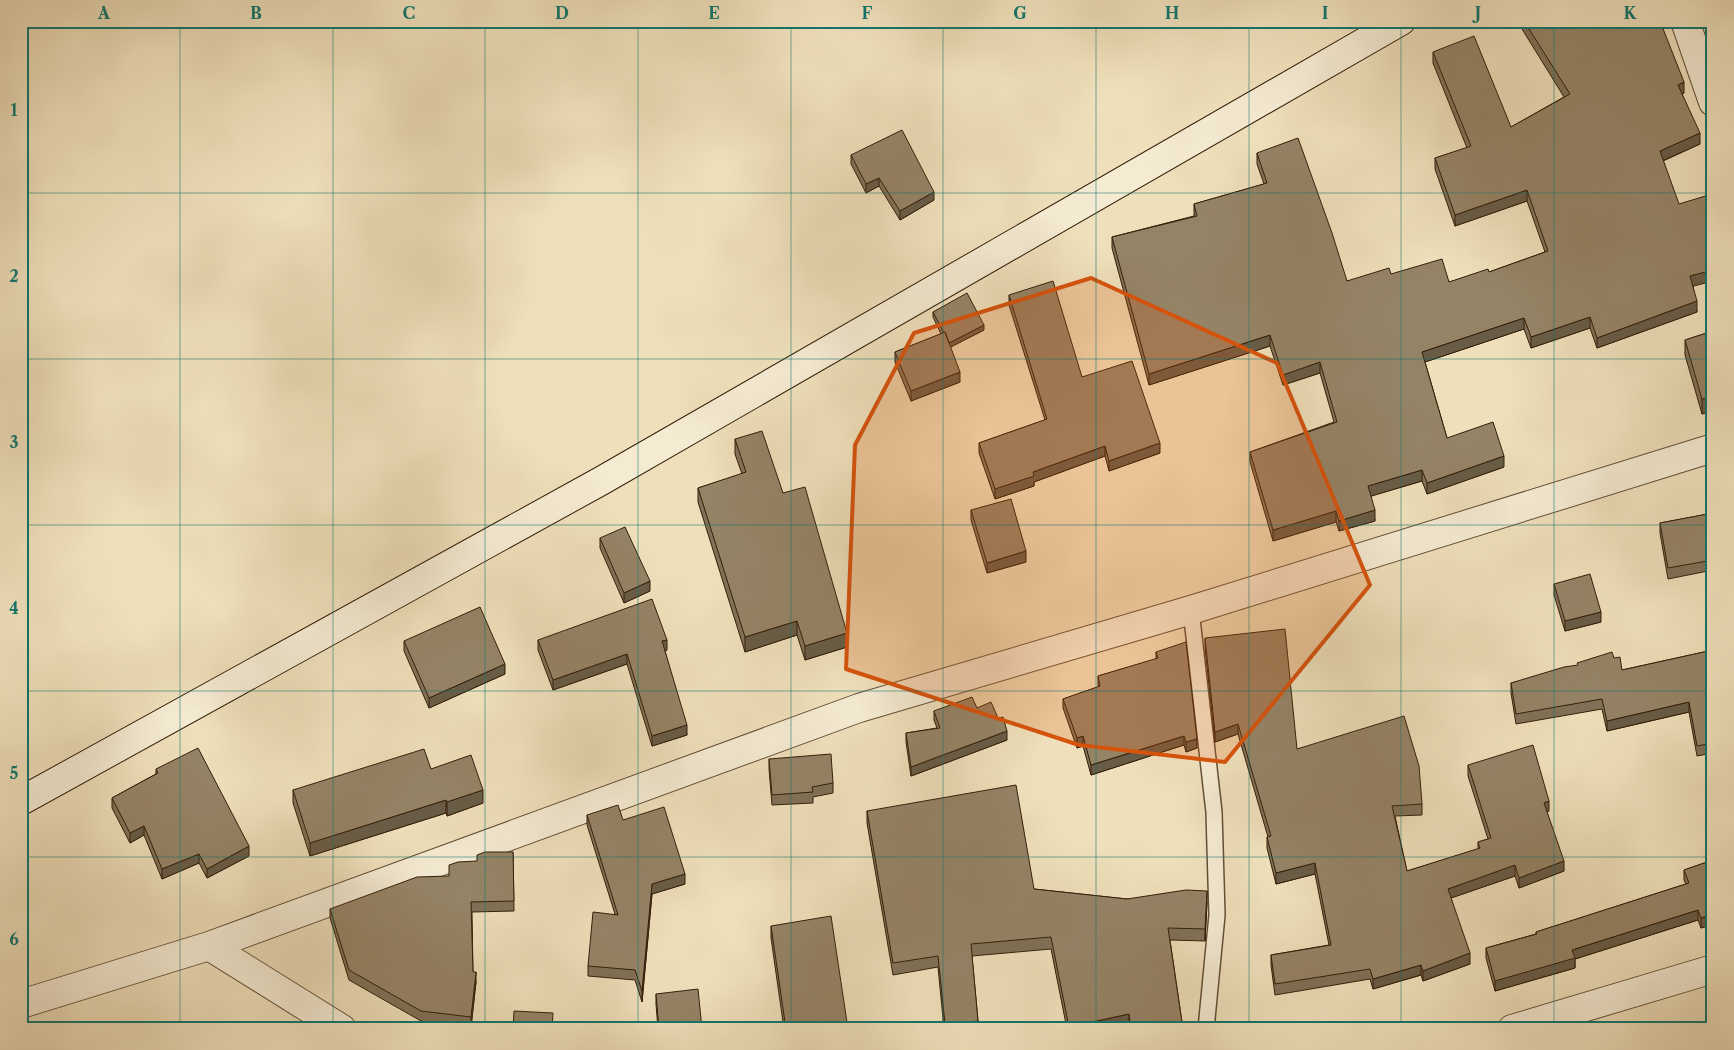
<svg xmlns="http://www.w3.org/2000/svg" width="1734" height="1050" font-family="'Libre Caslon Text',serif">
<rect width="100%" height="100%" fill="#efe0bb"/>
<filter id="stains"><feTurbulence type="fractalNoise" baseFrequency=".004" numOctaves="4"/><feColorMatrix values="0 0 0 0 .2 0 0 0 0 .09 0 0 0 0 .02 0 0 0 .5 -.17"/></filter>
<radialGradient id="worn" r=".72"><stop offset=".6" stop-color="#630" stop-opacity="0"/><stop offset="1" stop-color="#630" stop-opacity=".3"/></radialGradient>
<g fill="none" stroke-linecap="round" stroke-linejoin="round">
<g stroke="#634e36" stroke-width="18">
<path id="lane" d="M 1191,610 L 1214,812 L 1217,915 L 1206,1029"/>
</g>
<g stroke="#634e36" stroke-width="30">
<path id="street" d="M 1685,21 L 1713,102
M 209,946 L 342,1029
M 21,1004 L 209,946 L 859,708 L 1191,610 L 1713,448
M 1512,1029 L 1713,969"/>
</g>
<g stroke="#341e09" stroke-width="30">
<path id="secondary" d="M 21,801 L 601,481 L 1401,21"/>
</g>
<use href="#lane" stroke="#f5ebd3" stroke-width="15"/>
<use href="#street" stroke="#f5ebd3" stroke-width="28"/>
<use href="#secondary" stroke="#f5ebd3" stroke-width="28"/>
</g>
<path fill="#807158" stroke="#341e09" d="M 1517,21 L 1660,21 L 1684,93 L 1682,94 L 1700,144 L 1663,161 L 1693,286 L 1697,312 L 1597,348 L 1590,328 L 1531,348 L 1524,329 L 1425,362 L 1447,438 L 1504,467 L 1427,494 L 1422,481 L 1371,496 L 1375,521 L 1339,531 L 1336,522 L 1273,541 L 1250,462 L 1250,452 L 1334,422 L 1320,373 L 1283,385 L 1270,346 L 1149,385 L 1112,248 L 1112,237 L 1194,216 L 1194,204 L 1264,184 L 1257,164 L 1257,153 L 1347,281 L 1391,274 L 1449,282 L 1489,272 L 1545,252 L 1527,201 L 1455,226 L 1435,169 L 1435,158 L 1467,148 L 1433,63 L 1433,52 L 1511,127 L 1564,97 Z
M 851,155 L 934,200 L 900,220 L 879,186 L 866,193 L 851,164 Z
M 1009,295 L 1082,377 L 1160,453 L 1109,471 L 1105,456 L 1034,482 L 1034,486 L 995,499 L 979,453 L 979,443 L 1045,420 L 1009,305 Z
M 933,312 L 984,330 L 950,347 L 960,382 L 911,401 L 895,362 L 895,352 L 941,334 L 933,317 Z
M 1713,331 L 1713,411 L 1702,414 L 1685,355 L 1685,340 Z
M 735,439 L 783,493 L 847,647 L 805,660 L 797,635 L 745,652 L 698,502 L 698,488 L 742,474 L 735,454 Z
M 971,510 L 1026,562 L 987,573 L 971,520 Z
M 1713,513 L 1713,570 L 1668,579 L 1660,533 L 1660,523 Z
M 600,538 L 650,591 L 624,603 L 600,548 Z
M 1554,584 L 1601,622 L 1565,631 L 1554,595 Z
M 1205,638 L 1297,749 L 1422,804 L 1422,815 L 1395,816 L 1407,871 L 1478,849 L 1478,842 L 1488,839 L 1468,776 L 1468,765 L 1549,811 L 1547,812 L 1564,871 L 1519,888 L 1515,876 L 1451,898 L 1470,964 L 1423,981 L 1421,975 L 1373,989 L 1370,979 L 1275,995 L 1271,965 L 1271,955 L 1329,945 L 1315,874 L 1276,884 L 1267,848 L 1267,837 L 1268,837 L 1238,734 L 1215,742 L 1205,648 Z
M 538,640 L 667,650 L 665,651 L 687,735 L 652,746 L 627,664 L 553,690 L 538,650 Z
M 404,641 L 505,674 L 429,708 L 404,651 Z
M 1713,650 L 1713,753 L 1697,756 L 1689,712 L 1607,731 L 1602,709 L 1516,724 L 1511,693 L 1511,683 L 1614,658 L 1622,670 Z
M 1156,652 L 1197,748 L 1186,752 L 1184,745 L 1091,775 L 1083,746 L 1077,748 L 1063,708 L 1063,699 L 1098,687 L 1098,676 L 1156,659 Z
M 977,708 L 998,718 L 1007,740 L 911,776 L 906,742 L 906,733 L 937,728 L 934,720 L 934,711 Z
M 769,759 L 833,783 L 833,793 L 813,797 L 813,803 L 772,805 L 769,769 Z
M 156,769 L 249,856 L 207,878 L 199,863 L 162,879 L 144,835 L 130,843 L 112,808 L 112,798 L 156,774 Z
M 431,769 L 483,803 L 447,816 L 446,813 L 310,856 L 293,803 L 293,790 Z
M 867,811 L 1034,889 L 1127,899 L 1207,902 L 1205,941 L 1170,940 L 1183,1029 L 1129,1029 L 1129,1026 L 1114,1029 L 1067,1029 L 1051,949 L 972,956 L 978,1021 L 978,1029 L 944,1029 L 938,967 L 893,975 L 867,823 Z
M 587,815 L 623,820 L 685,884 L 652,894 L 642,1002 L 635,980 L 588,976 L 588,966 L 615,914 L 587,825 Z
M 513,852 L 514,911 L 472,912 L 473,972 L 476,982 L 471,1027 L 421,1021 L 349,980 L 330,918 L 330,909 L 449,876 L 477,861 Z
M 1713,860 L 1713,924 L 1701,928 L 1698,920 L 1575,959 L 1575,968 L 1495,991 L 1486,958 L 1486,948 L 1536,934 L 1536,932 L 1686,884 L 1684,880 L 1684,870 Z
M 771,926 L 848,1029 L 784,1029 L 771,938 Z
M 656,994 L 702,1029 L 658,1029 L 656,1004 Z"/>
<path fill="#685c47" stroke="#341e09" d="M 1684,82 L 1684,93 L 1678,96 L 1678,85 Z
M 1700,133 L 1700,144 L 1660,162 L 1660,151 Z
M 879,178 L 879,186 L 866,193 L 866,184 Z
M 1527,190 L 1527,201 L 1455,226 L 1455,215 Z
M 934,192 L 934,200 L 900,220 L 900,211 Z
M 1711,260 L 1713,260 L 1713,281 L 1690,287 L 1690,276 Z
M 1697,301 L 1697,312 L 1597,348 L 1597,338 Z
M 1590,317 L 1590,328 L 1531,348 L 1531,337 Z
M 1524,318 L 1524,329 L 1422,363 L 1422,352 Z
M 984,325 L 984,330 L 949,348 L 949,343 Z
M 1270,335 L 1270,346 L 1149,385 L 1149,374 Z
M 1320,362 L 1320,373 L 1283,385 L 1283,375 Z
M 960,372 L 960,382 L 911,401 L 911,391 Z
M 1713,396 L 1713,411 L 1702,414 L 1702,399 Z
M 1160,443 L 1160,453 L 1109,471 L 1109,461 Z
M 1105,446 L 1105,456 L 1034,482 L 1034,486 L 995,499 L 995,489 L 1033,472 Z
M 1504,456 L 1504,467 L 1427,494 L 1427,483 Z
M 1422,470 L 1422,481 L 1368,497 L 1368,486 Z
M 1375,510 L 1375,521 L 1339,531 L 1339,521 Z
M 1336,511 L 1336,522 L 1273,541 L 1273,530 Z
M 1026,551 L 1026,562 L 987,573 L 987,563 Z
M 650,581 L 650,591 L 624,603 L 624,593 Z
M 1601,612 L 1601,622 L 1565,631 L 1565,621 Z
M 797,621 L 797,635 L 745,652 L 745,637 Z
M 847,633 L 847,647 L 805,660 L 805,646 Z
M 667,640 L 667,650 L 662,652 L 662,641 Z
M 627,654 L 627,664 L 553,690 L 553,680 Z
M 505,664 L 505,674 L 429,708 L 429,698 Z
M 1689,702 L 1689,712 L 1607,731 L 1607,721 Z
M 1238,724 L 1238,734 L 1215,742 L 1215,732 Z
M 687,725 L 687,735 L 652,746 L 652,736 Z
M 1007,731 L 1007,740 L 911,776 L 911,767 Z
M 1083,736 L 1083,746 L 1077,748 L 1077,738 Z
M 1184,736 L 1184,745 L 1091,775 L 1091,765 Z
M 1197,739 L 1197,748 L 1186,752 L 1186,742 Z
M 483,790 L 483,803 L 447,816 L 447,802 Z
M 446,800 L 446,813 L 310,856 L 310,843 Z
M 1549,801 L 1549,811 L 1544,813 L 1544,803 Z
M 144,826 L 144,835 L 130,843 L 130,833 Z
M 249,846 L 249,856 L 207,878 L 207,869 Z
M 199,854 L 199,863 L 162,879 L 162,869 Z
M 1564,861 L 1564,871 L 1519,888 L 1519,878 Z
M 1315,863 L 1315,874 L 1276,884 L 1276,873 Z
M 1515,865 L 1515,876 L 1448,899 L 1448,889 Z
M 685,874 L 685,884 L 652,894 L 642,1002 L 642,991 L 652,884 Z
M 1207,891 L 1207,902 L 1205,941 L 1205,929 Z
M 1698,910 L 1698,920 L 1575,959 L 1575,968 L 1495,991 L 1495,981 L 1572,950 Z
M 1713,914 L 1713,924 L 1701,928 L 1701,918 Z
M 1470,953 L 1470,964 L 1423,981 L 1423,971 Z
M 1421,965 L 1421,975 L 1373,989 L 1373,979 Z
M 476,972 L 476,982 L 471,1027 L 471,1017 Z
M 1129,1014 L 1129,1026 L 1114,1029 L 1069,1029 L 1069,1027 Z"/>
<path fill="#958366" stroke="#341e09" d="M 1524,21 L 1660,21 L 1684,82 L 1678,85 L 1700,133 L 1660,151 L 1679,204 L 1712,194 L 1713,196 L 1713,260 L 1711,260 L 1713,266 L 1713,270 L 1690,276 L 1697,301 L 1597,338 L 1590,317 L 1531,337 L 1524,318 L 1422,352 L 1447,438 L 1493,422 L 1504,456 L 1427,483 L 1422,470 L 1368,486 L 1375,510 L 1339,521 L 1336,511 L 1273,530 L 1250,452 L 1337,422 L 1320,362 L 1283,375 L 1270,335 L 1149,374 L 1112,237 L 1197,216 L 1194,204 L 1267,183 L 1257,153 L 1298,138 L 1332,233 L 1347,281 L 1389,268 L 1391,274 L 1442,259 L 1449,282 L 1488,269 L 1489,272 L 1548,251 L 1527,190 L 1455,215 L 1435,158 L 1471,146 L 1433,52 L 1474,36 L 1511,127 L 1570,94 Z
M 902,130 L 934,192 L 900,211 L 879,178 L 866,184 L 851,155 Z
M 1053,281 L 1082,377 L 1132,361 L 1160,443 L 1109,461 L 1105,446 L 1033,472 L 1034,476 L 995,489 L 979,443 L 1047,419 L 1009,295 Z
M 967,293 L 984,325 L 949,343 L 945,332 L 944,333 L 933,312 Z
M 1713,331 L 1713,396 L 1702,399 L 1685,340 Z
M 945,332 L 960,372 L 911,391 L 895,352 Z
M 762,431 L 783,493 L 805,487 L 847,633 L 805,646 L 797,621 L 745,637 L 698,488 L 746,472 L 735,439 Z
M 1011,499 L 1026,551 L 987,563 L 971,510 Z
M 1713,513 L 1713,560 L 1668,568 L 1660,523 Z
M 625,527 L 650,581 L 624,593 L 600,538 Z
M 1590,574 L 1601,612 L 1565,621 L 1554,584 Z
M 652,599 L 667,640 L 662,641 L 687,725 L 652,736 L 627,654 L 553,680 L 538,640 Z
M 480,607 L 505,664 L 429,698 L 404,641 Z
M 1285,629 L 1297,749 L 1404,716 L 1419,766 L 1422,804 L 1392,806 L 1407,871 L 1480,848 L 1478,842 L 1491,838 L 1468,765 L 1533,745 L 1549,801 L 1544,803 L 1564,861 L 1519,878 L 1515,865 L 1448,889 L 1470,953 L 1423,971 L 1421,965 L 1373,979 L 1370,969 L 1275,984 L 1271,955 L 1331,945 L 1315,863 L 1276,873 L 1267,837 L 1271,836 L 1238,724 L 1215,732 L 1205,638 Z
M 1186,642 L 1197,739 L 1186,742 L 1184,736 L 1091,765 L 1083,736 L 1077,738 L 1063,699 L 1100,686 L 1098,676 L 1158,658 L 1156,652 Z
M 1713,650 L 1713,743 L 1697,746 L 1689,702 L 1607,721 L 1602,699 L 1516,714 L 1511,683 L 1564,667 L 1578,665 L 1577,663 L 1612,652 L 1614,658 L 1620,657 L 1622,670 Z
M 972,697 L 977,708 L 991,702 L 998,718 L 1003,717 L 1007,731 L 911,767 L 906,733 L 940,728 L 934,711 Z
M 198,748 L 249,846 L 207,869 L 199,854 L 162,869 L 144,826 L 130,833 L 112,798 L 158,773 L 156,769 Z
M 424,749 L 431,769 L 471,755 L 483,790 L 447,802 L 446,800 L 310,843 L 293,790 Z
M 831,754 L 833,783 L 812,787 L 813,792 L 772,795 L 769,759 Z
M 1016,785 L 1034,889 L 1127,899 L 1186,890 L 1207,891 L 1205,929 L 1168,928 L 1183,1029 L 1131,1029 L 1129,1014 L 1069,1027 L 1051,937 L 971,944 L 978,1021 L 945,1024 L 938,956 L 893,963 L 867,811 Z
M 618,805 L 623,820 L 664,807 L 685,874 L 652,884 L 642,991 L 635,970 L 588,966 L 593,912 L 618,915 L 587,815 Z
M 485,852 L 513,852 L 514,901 L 471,902 L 473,972 L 476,972 L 471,1017 L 421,1011 L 349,970 L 330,909 L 417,877 L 449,876 L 449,865 L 458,862 L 477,861 L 477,855 Z
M 1713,860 L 1713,914 L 1701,918 L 1698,910 L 1572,950 L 1575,958 L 1495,981 L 1486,948 L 1537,934 L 1536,932 L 1689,883 L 1684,870 Z
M 831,916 L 848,1029 L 786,1029 L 771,926 Z
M 698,989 L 702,1029 L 659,1029 L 656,994 Z
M 1711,992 L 1713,992 L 1713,1029 L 1711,1029 Z
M 514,1011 L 553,1013 L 552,1029 L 513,1029 Z
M 1615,1026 L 1691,1029 L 1615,1029 Z"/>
<path fill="#d6530c" fill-opacity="0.2" stroke="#d6530c" stroke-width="4" stroke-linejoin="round" d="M 1091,278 L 1277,363 L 1370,585 L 1225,762 L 1079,745 L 846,669 L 855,445 L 914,333 Z"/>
<path fill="none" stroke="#0f766e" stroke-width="1" stroke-opacity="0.55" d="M 180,21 L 180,1029M 333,21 L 333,1029M 485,21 L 485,1029M 638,21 L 638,1029M 791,21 L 791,1029M 943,21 L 943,1029M 1096,21 L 1096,1029M 1249,21 L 1249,1029M 1401,21 L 1401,1029M 1554,21 L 1554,1029M 21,193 L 1713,193M 21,359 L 1713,359M 21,525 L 1713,525M 21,691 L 1713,691M 21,857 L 1713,857"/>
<rect width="1734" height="1050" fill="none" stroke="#efe0bb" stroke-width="55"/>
<rect x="28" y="28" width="1678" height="994" fill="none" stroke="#0f766e" stroke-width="2"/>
<g font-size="16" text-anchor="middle" font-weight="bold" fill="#0f766e">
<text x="104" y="19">A</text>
<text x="256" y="19">B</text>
<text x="409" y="19">C</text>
<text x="562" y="19">D</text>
<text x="714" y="19">E</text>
<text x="867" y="19">F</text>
<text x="1020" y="19">G</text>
<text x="1172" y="19">H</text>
<text x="1325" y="19">I</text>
<text x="1478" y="19">J</text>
<text x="1630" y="19">K</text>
<text x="14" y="116">1</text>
<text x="14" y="282">2</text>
<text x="14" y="448">3</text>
<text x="14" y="614">4</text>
<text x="14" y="779">5</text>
<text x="14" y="945">6</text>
</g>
<rect width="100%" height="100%" filter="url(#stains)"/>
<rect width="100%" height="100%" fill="url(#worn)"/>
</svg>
